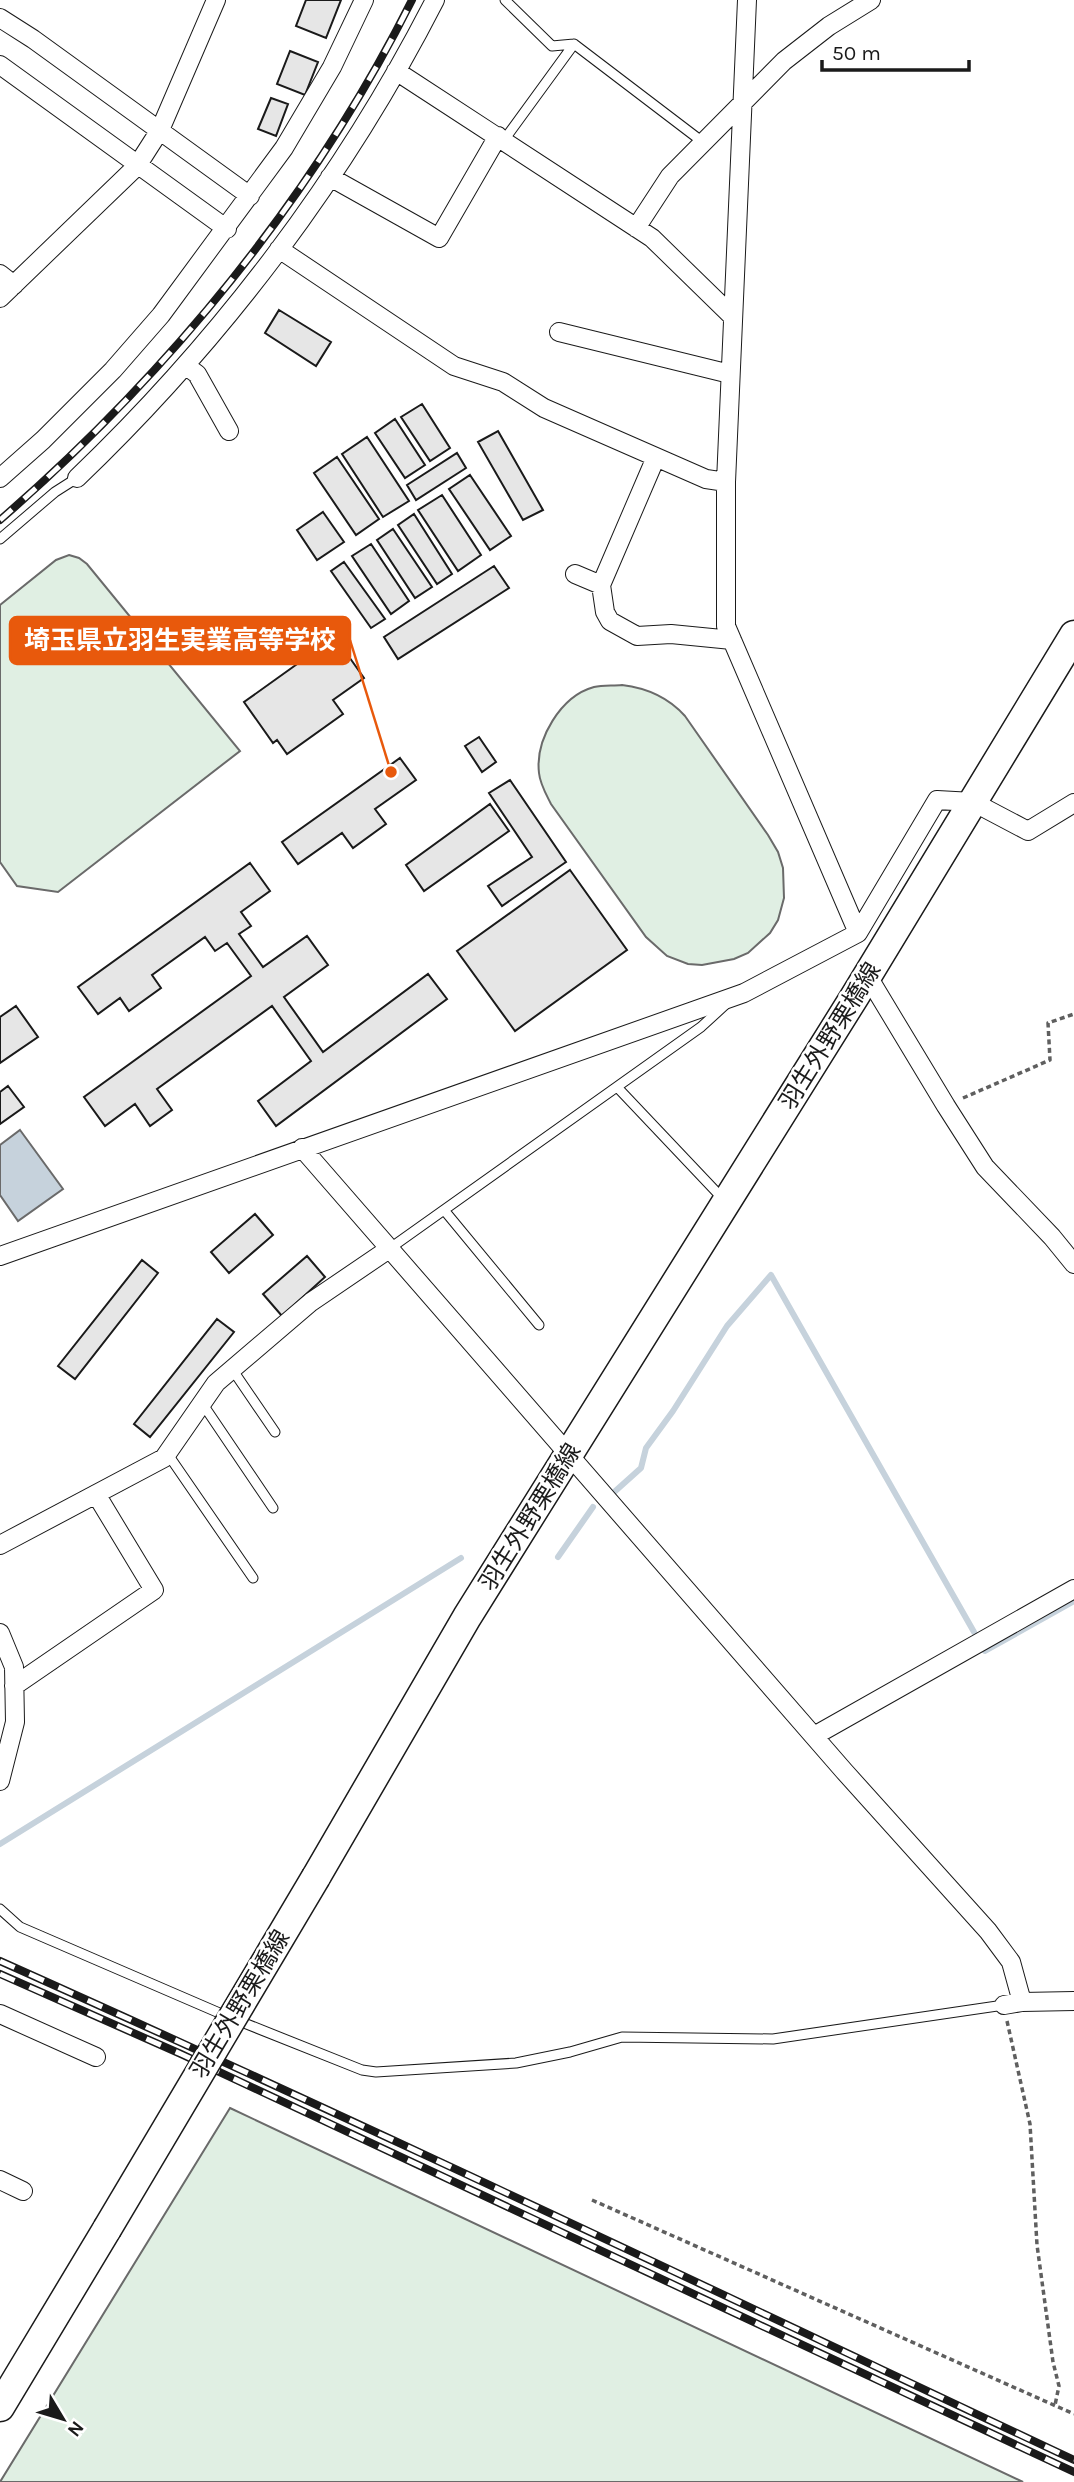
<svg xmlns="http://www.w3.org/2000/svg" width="1074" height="2482" font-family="Karla,'Noto Sans JP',sans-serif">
<rect width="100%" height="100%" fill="#fff"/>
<path fill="#e0efe3" stroke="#6a6a6a" stroke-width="2" d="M 69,555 L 79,558 L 87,564 L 240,751 L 58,892 L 17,886 L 0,862 L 0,605 L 56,560 Z
M 622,685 C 647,688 668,697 685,716 L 768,835 L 778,852 L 783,868 L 784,898 L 778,920 L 770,933 L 748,953 L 734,959 L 702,965 L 688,964 L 667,956 L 646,937 L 551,804 C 546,794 540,784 539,773 C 535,739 561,696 594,687 C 603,685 613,686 622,685 Z
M 230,2108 L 1023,2482 L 0,2482 Z"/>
<path fill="#c6d2dc" stroke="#6a6a6a" stroke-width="2" d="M 20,1130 L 63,1189 L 18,1221 L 0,1195 L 0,1145 Z"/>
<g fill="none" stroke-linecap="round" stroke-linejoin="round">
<path stroke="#c6d2dc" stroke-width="6" d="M 612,1494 L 641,1468 L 646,1448 L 673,1411 L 727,1326 L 771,1275 L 974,1632
M 558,1557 L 593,1507
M 983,1648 L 985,1651 L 1074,1601
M 0,1844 L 461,1558"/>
</g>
<path fill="#e6e6e6" stroke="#1a1a1a" stroke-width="2" d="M 306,0 L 341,0 L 326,38 L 296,26 Z
M 290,51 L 318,62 L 305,95 L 277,84 Z
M 271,98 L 288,104 L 276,136 L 258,129 Z
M 279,310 L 331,342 L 316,366 L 265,333 Z
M 422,404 L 450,448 L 430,461 L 401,417 Z
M 395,419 L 425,465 L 405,478 L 375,433 Z
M 498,431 L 543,510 L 523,520 L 478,442 Z
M 367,437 L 409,501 L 383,517 L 342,454 Z
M 457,453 L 466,468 L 416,500 L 407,485 Z
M 337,457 L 379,519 L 356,535 L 314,473 Z
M 470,475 L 511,536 L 490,550 L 449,489 Z
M 442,495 L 481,555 L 458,571 L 418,510 Z
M 323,512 L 344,542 L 317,560 L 297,530 Z
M 414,514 L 452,574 L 437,584 L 398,525 Z
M 393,529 L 432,587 L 415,598 L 377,540 Z
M 371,544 L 409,601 L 391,614 L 352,556 Z
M 344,562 L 385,619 L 371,628 L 331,571 Z
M 494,566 L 509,588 L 398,659 L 384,637 Z
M 335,637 L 364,678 L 333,700 L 343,714 L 287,754 L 277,740 L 273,743 L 244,702 Z
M 479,737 L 496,762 L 482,772 L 465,746 Z
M 400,758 L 416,780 L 375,809 L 386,824 L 353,848 L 342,833 L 298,864 L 282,842 Z
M 510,780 L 566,862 L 502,906 L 488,886 L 532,857 L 489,793 Z
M 490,804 L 509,831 L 424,891 L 406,865 Z
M 250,863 L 270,891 L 241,912 L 251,926 L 239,934 L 263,967 L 307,936 L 328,965 L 284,997 L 323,1052 L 428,974 L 447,999 L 276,1126 L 258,1101 L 311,1061 L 272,1006 L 157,1089 L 172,1110 L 150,1126 L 135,1104 L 105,1126 L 84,1097 L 251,976 L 227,943 L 215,951 L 205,937 L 152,975 L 161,988 L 129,1011 L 120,998 L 98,1014 L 78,987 Z
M 570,870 L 627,950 L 515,1031 L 457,951 Z
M 16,1006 L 38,1037 L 0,1063 L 0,1017 Z
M 8,1086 L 24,1107 L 0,1124 L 0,1092 Z
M 255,1214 L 273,1235 L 229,1273 L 211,1252 Z
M 307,1256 L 325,1277 L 282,1316 L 263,1294 Z
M 142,1260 L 158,1273 L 75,1379 L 58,1366 Z
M 217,1319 L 234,1332 L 150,1437 L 134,1424 Z"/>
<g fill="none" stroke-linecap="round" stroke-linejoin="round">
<g stroke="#1a1a1a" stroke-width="11">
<path id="lane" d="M 505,0 L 552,46 L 574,44
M 504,140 L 574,44 L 704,143
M 0,539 L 55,492 L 77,478
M 617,1087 L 724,1200
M 444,1210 L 539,1325
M 389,1249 L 701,1027 L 725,1005
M 232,1369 L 275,1432
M 202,1403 L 273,1508
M 167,1453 L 253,1578
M 0,1909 L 20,1927 L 224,2015 L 362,2070 L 376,2072 L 516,2063 L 570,2052 L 622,2037 L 773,2039 L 1004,2005"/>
</g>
<g stroke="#1a1a1a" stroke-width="20">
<path id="street" d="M 747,0 L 726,482 L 726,626 L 858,933
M 0,18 L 33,39 L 250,196
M 0,65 L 227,229
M 396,71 L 652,238 L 732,316
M 330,177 L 439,238 L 498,136
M 636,228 L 670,176 L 784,61 L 829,26 L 871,0
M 279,249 L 454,366 L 503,382 L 544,408 L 706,479 L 726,482
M 0,274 L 14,285
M 0,298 L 137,166 L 160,130 L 216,0
M 559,332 L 730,374
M 186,366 L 197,374 L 229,431
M 0,478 L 43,440 L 113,370 L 161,315 L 284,148 L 332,67 L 364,0
M 77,478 C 221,340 344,178 435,0
M 575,574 L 601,585 L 656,457
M 601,585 L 605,612 L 610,621 L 637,636 L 671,634 L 732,640
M 867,975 L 946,1106 L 985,1167 L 1052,1237 L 1074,1264
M 302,1148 L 844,1771 L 988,1931 L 1011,1962 L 1022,2002
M 0,1256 L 744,993 L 858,933 L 937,800 L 973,802 L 1028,831 L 1074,803
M 0,1545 L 164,1458 L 216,1383 L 311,1302 L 389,1249
M 0,1633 L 14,1667 L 15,1722 L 0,1781
M 14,1686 L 154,1590 L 96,1494
M 814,1736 L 1074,1589
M 1004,2005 L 1022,2002 L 1074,2001
M 0,2014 L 96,2057
M 0,2180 L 23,2191"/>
</g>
<g stroke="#1a1a1a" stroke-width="31">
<path id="primary" d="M 316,1877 L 467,1617 L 855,996 L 1074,635
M 0,2407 L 107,2229"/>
</g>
<path stroke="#5f5f5f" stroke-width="3.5" stroke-dasharray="5 3.5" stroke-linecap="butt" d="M 963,1098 L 1050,1060 L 1048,1023 L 1074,1014
M 1007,2021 L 1030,2124 L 1037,2245 L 1053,2362 L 1059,2386 L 1055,2405
M 592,2200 L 1074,2414"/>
<use href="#lane" stroke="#fff" stroke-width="9"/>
<use href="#street" stroke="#fff" stroke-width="18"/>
<use href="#primary" stroke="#fff" stroke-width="28"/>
<g stroke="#1a1a1a" stroke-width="8">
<path id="rail" d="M 0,520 C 167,375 313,198 412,0
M 0,1961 C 361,2122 717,2292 1074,2460
M 0,1974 L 181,2054 L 1074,2472"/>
</g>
<use href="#rail" stroke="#fff" stroke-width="5" stroke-dasharray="16" stroke-linecap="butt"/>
<g stroke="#1a1a1a" stroke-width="31" stroke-linecap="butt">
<path id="primary-bridge" d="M 107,2229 L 316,1877"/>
</g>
<use href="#primary-bridge" stroke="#fff" stroke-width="28"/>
</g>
<g text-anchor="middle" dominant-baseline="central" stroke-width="5" stroke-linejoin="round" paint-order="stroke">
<g font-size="24" fill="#1a1a1a" stroke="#fff">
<text transform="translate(830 1036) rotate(-58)">羽生外野栗橋線</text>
<text transform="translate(530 1517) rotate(-58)">羽生外野栗橋線</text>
<text transform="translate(240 2004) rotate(-59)">羽生外野栗橋線</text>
</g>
</g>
<path fill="none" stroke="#e8590c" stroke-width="2.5" d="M391 772L350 640"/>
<circle fill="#e8590c" stroke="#fff" stroke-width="2.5" cx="391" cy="772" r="7"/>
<rect fill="#e8590c" stroke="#e8590c" stroke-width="2.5" x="10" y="617" width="340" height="47" rx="7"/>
<g font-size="26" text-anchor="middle" font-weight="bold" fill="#fff">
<text x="180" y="649">埼玉県立羽生実業高等学校</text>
</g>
<g transform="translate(63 2419) rotate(128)" stroke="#ffffff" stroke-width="5" paint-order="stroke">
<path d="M0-5L12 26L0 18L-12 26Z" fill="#1a1a1a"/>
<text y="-10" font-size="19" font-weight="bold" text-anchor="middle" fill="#1a1a1a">N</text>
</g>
<path d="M822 60v10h147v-10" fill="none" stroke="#1a1a1a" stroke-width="3.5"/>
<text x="832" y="60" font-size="21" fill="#1a1a1a" stroke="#ffffff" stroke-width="5" paint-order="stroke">50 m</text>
</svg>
